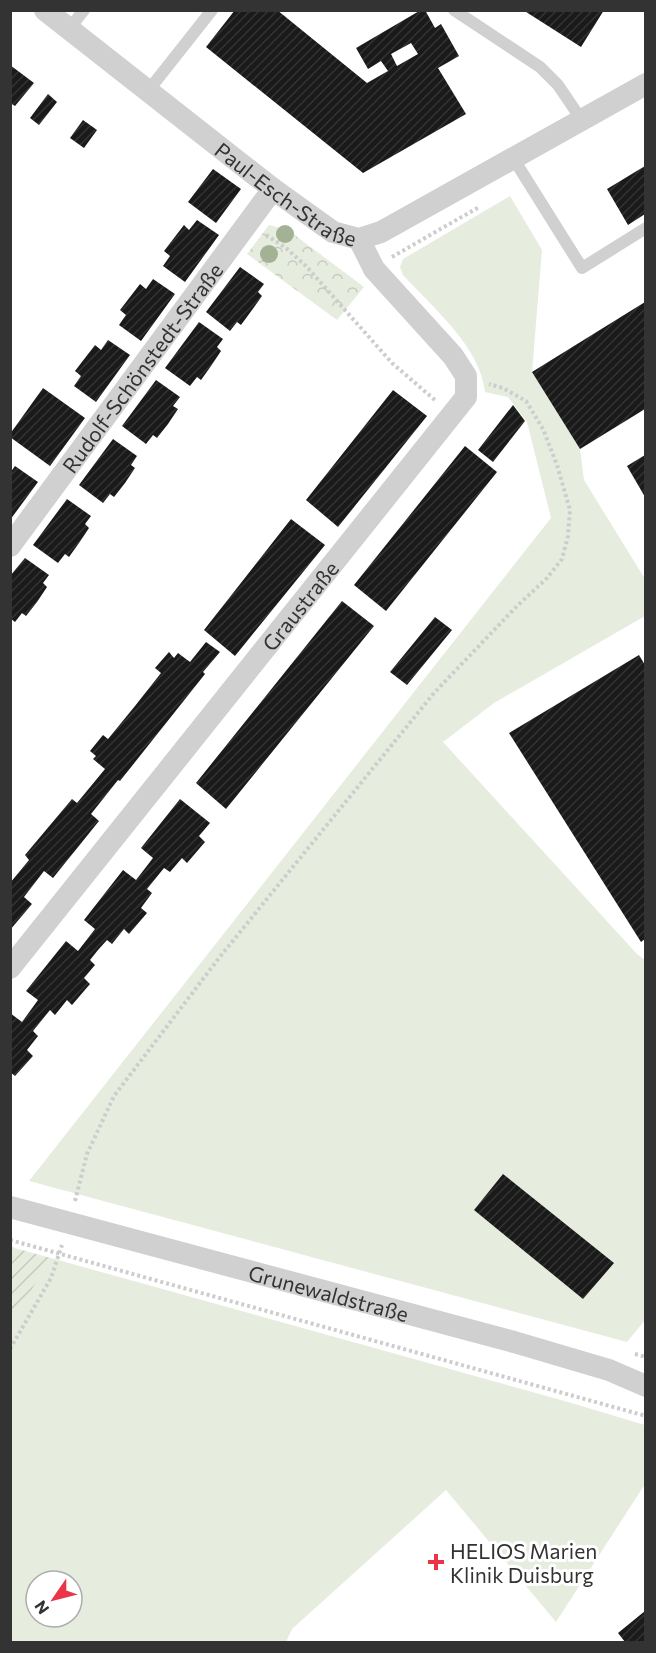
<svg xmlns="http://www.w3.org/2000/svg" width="656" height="1653" font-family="Commissioner,sans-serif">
<defs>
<pattern id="park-crowns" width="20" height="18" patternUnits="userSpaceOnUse" patternTransform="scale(1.5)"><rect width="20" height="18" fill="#e6ecde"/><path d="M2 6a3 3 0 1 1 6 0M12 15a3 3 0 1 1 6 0" fill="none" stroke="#c6cbbf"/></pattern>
<pattern id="garden-furrows" width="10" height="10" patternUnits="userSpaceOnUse" patternTransform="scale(1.5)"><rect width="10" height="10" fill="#e6ecde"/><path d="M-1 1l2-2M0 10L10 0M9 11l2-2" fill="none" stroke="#c6cbbf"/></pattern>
<pattern id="building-hatch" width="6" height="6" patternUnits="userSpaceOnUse" patternTransform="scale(1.5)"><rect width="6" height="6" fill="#1a1a1a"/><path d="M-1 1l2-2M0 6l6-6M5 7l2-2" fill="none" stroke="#333"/></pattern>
</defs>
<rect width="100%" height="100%" fill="#fff"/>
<path fill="#e6ecde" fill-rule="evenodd" d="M 510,196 L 542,250 L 532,372 L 580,449 L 584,480 L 645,579 L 645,616 L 494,703 L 443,742 L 637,954 L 645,960 L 645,1320 L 627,1342 L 29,1181 L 551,518 L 527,422 L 508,397 L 485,392 C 480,346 433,308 403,275 L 400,267 L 403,259 Z
M 51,1258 L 568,1402 L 645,1425 L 645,1484 L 556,1622 L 446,1490 L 292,1629 L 286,1642 L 11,1642 L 10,1323 ZM 36,1581 L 72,1581 L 72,1617 L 36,1617 Z"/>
<path fill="url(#park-crowns)" d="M 269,225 L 288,230 L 364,287 L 337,320 L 247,254 Z"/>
<path fill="url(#garden-furrows)" d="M 11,1247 L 51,1258 L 11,1323 L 10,1247 Z"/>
<path fill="url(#building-hatch)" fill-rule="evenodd" d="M 235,10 L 277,10 L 367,83 L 388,71 L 381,61 L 368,69 L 356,48 L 421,10 L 425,10 L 435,28 L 441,24 L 459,56 L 438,68 L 466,114 L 363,173 L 206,47 ZM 411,43 L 418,54 L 397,66 L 391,54 Z
M 523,10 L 604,10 L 581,47 Z
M 10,65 L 34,83 L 15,106 L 10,103 Z
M 48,94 L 57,102 L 39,125 L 30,118 Z
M 83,120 L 97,130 L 84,148 L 70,138 Z
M 645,166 L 645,214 L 628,225 L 607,189 Z
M 213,169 L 241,189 L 216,223 L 188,202 Z
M 197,220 L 219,235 L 185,282 L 163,266 L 170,256 L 164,251 L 184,225 L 189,230 Z
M 240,267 L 264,284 L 258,292 L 262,296 L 252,310 L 241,325 L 237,322 L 230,331 L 206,312 Z
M 153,279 L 175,294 L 141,341 L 119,325 L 126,315 L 120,310 L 140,284 L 146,289 Z
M 645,302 L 645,409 L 580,449 L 532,372 Z
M 199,322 L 223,339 L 217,347 L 221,351 L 211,366 L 201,380 L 197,377 L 190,386 L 165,368 Z
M 108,340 L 130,355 L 96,402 L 74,386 L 81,376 L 75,371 L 95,345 L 101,350 Z
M 156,380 L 180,397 L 173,406 L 178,409 L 168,424 L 157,438 L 153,435 L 146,444 L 122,426 Z
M 43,388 L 85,418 L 50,466 L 10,437 L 10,434 Z
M 393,390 L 427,416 L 338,527 L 306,500 Z
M 513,405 L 525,421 L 493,462 L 478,450 Z
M 113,439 L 137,456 L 131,465 L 135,468 L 125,483 L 114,497 L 110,494 L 103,503 L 79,485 Z
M 465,446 L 497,472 L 386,611 L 354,585 Z
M 645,455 L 645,497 L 627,466 Z
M 15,466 L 38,482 L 10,520 L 10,473 Z
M 67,499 L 91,516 L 85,524 L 89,528 L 79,543 L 69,557 L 65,554 L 58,563 L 33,545 Z
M 291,519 L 325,545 L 235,656 L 204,630 Z
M 25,558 L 49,575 L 43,583 L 47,587 L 37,602 L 26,616 L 22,613 L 15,622 L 10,618 L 10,576 Z
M 342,601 L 374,626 L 226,809 L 196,783 Z
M 435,617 L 452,630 L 407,685 L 390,672 Z
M 206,642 L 220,652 L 203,672 L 205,674 L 120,781 L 118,780 L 91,814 L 99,821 L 53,878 L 44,871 L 24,897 L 32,904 L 10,930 L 10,883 L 29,860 L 25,855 L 72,799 L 77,803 L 105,769 L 93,759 L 96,756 L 90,751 L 103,735 L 108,739 L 135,706 L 161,673 L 155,668 L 169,652 L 174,658 L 178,653 L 190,662 Z
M 639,655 L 645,665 L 645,939 L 641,942 L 509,733 Z
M 180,799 L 210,823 L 199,836 L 205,842 L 187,863 L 182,858 L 170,872 L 164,868 L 147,889 L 152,893 L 141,908 L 147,913 L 129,934 L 124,929 L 112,944 L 107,940 L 98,950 L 90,960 L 95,965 L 84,978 L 90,984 L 72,1005 L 67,1000 L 55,1015 L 50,1010 L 33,1031 L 38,1036 L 27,1050 L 33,1056 L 15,1076 L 10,1072 L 10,1013 L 22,1022 L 38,1000 L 26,991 L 66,941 L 78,951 L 95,929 L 84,920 L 123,870 L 136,880 L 153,858 L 141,848 Z
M 503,1174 L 614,1263 L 583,1299 L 474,1210 Z
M 645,1611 L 645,1642 L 625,1642 L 618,1633 Z"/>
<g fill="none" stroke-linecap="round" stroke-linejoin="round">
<path stroke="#cdcdcd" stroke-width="4" stroke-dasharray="3 3" stroke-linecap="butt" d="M 266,235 L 286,248 L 306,266 L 392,363 L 436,401
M 392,257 L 479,207
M 75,1201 L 87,1154 L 114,1096 L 219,958 L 434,693 L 517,606 L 547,578 L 562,559 L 568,536 L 570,510 L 557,465 L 543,429 L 526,401 L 503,388 L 489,384
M 10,1240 L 646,1416
M 10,1349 L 51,1278 L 62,1245
M 635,1354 L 646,1357"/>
<path stroke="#d0d0d0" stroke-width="12" d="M 454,10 L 540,67 L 558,85 L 581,119
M 69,29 L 84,10
M 148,91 L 212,10
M 513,158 L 582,268 L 646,228"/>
<g stroke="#d0d0d0" stroke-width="22">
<path id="s1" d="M 45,10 L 273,189 L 333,232 L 359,239 L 381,232 L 646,84"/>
<path id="s2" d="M 10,546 L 273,189"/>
<path id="s3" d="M 10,968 L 466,397 L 466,376 L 453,356 L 374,269 L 359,239"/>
<path id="s4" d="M 10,1207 L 514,1342 L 609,1370 L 646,1386"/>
</g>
</g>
<g fill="#a3b194">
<circle cx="285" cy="234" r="9"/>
<circle cx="269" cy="254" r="9"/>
</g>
<path fill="#ea3448" stroke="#fff" stroke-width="2" d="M433 1553h6v6h6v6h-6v6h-6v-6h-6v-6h6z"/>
<g text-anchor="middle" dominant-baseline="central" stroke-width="6" stroke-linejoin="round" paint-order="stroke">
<g font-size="21" fill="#333" stroke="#fff">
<text stroke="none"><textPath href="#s1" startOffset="304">Paul-Esch-Straße</textPath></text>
<text stroke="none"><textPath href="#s2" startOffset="222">Rudolf-Schönstedt-Straße</textPath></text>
<text stroke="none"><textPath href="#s3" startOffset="464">Graustraße</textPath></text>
<text stroke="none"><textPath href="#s4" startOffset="330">Grunewaldstraße</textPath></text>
</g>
<g font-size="21" fill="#333" stroke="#fff" text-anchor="start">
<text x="450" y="1550">HELIOS Marien<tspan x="450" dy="24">Klinik Duisburg</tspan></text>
</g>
</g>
<rect width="656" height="1653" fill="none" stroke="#333333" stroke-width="24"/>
<g transform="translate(54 1599) rotate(235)"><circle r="28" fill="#ffffff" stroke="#adadad" stroke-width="1.5"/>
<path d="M0-4.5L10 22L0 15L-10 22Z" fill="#ea3448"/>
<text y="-9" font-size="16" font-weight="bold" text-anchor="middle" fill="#333333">N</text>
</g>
</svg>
